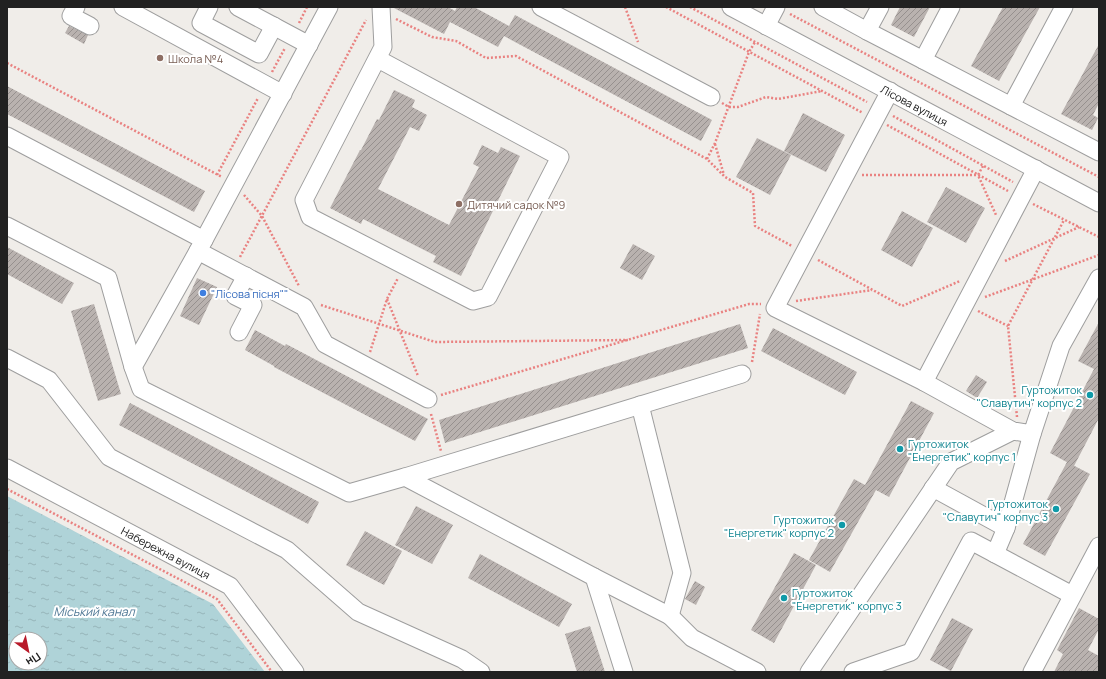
<svg xmlns="http://www.w3.org/2000/svg" width="1106" height="679" font-family="Manrope,sans-serif">
<defs>
<pattern id="water-ripples" width="26" height="14" patternUnits="userSpaceOnUse"><rect width="26" height="14" fill="#afd3d8"/><path d="M2 4q2-2 4 0t4 0M15 11q2-2 4 0t4 0" fill="none" stroke="#96b5b9"/></pattern>
<pattern id="building-hatch" width="6" height="6" patternUnits="userSpaceOnUse"><rect width="6" height="6" fill="#b9b2af"/><path d="M-1 1l2-2M0 6l6-6M5 7l2-2" fill="none" stroke="#96908e"/></pattern>
</defs>
<rect width="100%" height="100%" fill="#f0ede9"/>
<path fill="url(#water-ripples)" fill-rule="evenodd" d="M 7,496 L 213,604 L 265,672 L 7,672 ZM 16,639 L 40,639 L 40,663 L 16,663 Z"/>
<path fill="url(#building-hatch)" d="M 392,7 L 448,7 L 455,11 L 457,7 L 474,7 L 509,26 L 515,15 L 712,120 L 701,141 L 504,36 L 498,47 L 450,22 L 444,34 Z
M 900,7 L 930,7 L 914,37 L 891,25 Z
M 1003,7 L 1040,7 L 999,81 L 971,66 Z
M 69,26 L 88,35 L 84,44 L 65,33 Z
M 1099,44 L 1099,103 L 1093,115 L 1098,118 L 1092,130 L 1061,114 Z
M 7,86 L 205,191 L 194,212 L 7,114 Z
M 394,90 L 415,100 L 412,107 L 427,115 L 419,131 L 410,127 L 378,189 L 449,225 L 479,167 L 473,164 L 482,145 L 498,153 L 501,147 L 520,156 L 461,276 L 433,262 L 436,256 L 363,219 L 361,224 L 330,208 L 360,150 L 361,150 L 377,119 L 379,120 Z
M 803,113 L 845,135 L 826,172 L 784,151 Z
M 757,138 L 791,155 L 770,195 L 736,177 Z
M 946,187 L 985,208 L 966,243 L 927,222 Z
M 902,211 L 933,228 L 912,267 L 881,250 Z
M 633,244 L 655,256 L 642,280 L 620,268 Z
M 7,247 L 74,283 L 62,304 L 7,274 Z
M 197,278 L 217,287 L 199,325 L 180,316 Z
M 94,304 L 121,394 L 98,401 L 71,311 Z
M 1099,322 L 1099,418 L 1074,466 L 1050,453 L 1094,369 L 1078,361 Z
M 740,324 L 748,348 L 445,443 L 439,420 Z
M 773,328 L 857,372 L 845,395 L 761,351 Z
M 255,330 L 285,346 L 286,344 L 428,419 L 415,441 L 274,367 L 274,366 L 245,350 Z
M 976,375 L 987,382 L 977,398 L 966,391 Z
M 911,401 L 934,413 L 889,497 L 876,490 L 830,572 L 809,560 L 854,479 L 865,485 Z
M 130,403 L 319,502 L 308,524 L 119,425 Z
M 1067,462 L 1090,474 L 1045,556 L 1023,544 Z
M 416,506 L 453,525 L 432,564 L 395,545 Z
M 365,531 L 402,551 L 384,585 L 346,565 Z
M 794,553 L 816,565 L 774,643 L 751,630 Z
M 480,554 L 572,604 L 559,627 L 468,578 Z
M 695,581 L 705,587 L 696,605 L 685,599 Z
M 1079,608 L 1099,619 L 1099,629 L 1088,650 L 1099,656 L 1099,672 L 1054,672 L 1063,654 L 1057,650 Z
M 952,618 L 973,629 L 951,671 L 930,660 Z
M 590,626 L 605,672 L 577,672 L 565,634 Z"/>
<g fill="none" stroke-linecap="round" stroke-linejoin="round">
<g stroke="#9e9e9e" stroke-width="19">
<g id="minor">
<path d="M 76,7 L 71,16 L 90,26"/>
<path d="M 123,7 L 283,94"/>
<path d="M 209,7 L 201,23 L 259,54 L 274,26"/>
<path d="M 238,7 L 309,45"/>
<path d="M 541,7 L 711,97"/>
<path id="s1" d="M 731,7 L 1099,203"/>
<path d="M 823,7 L 867,31"/>
<path d="M 880,7 L 867,31 L 923,60"/>
<path d="M 951,7 L 923,60 L 1099,152"/>
<path d="M 766,26 L 776,7"/>
<path d="M 378,59 L 560,157 L 488,297 L 473,301 L 310,217 L 304,200 L 383,47 L 381,7"/>
<path d="M 890,91 L 775,308 L 924,382 L 1036,169"/>
<path d="M 1011,106 L 1064,7"/>
<path d="M 7,136 L 204,240"/>
<path d="M 7,226 L 108,278 L 133,367 L 141,389 L 349,493 L 405,477 L 594,577 L 624,672"/>
<path d="M 198,251 L 304,307 L 325,344 L 428,399"/>
<path d="M 239,332 L 253,305 L 235,296 L 246,276"/>
<path d="M 7,358 L 49,380 L 109,457 L 287,550 L 358,612 L 462,659 L 481,672"/>
<path d="M 133,367 L 198,251 L 329,7"/>
<path d="M 924,382 L 1013,431 L 1032,434 L 1061,346 L 1099,278"/>
<path d="M 640,405 L 682,573 L 670,616"/>
<path id="s2" d="M 7,468 L 230,586 L 295,672"/>
<path d="M 405,477 L 742,374"/>
<path d="M 933,488 L 1006,528"/>
<path d="M 995,554 L 1006,528 L 1032,434"/>
<path d="M 594,577 L 670,616 L 692,638 L 757,672"/>
<path d="M 809,672 L 951,462 L 1013,431"/>
<path d="M 853,672 L 911,652 L 971,541 L 1072,595"/>
<path d="M 1032,672 L 1099,546"/>
</g>
</g>
<path stroke="#e98281" stroke-width="2.5" stroke-dasharray="2 2" stroke-linecap="butt" d="M 625,7 L 638,42
M 666,7 L 863,113
M 690,7 L 867,102
M 790,14 L 1099,177
M 396,19 L 432,37 L 456,41 L 486,58 L 516,56 L 707,159 L 725,177 L 753,193 L 755,226 L 792,246
M 299,23 L 307,7
M 7,63 L 222,177
M 272,72 L 285,48
M 722,103 L 729,107 L 738,107 L 766,97 L 778,99 L 822,91
M 893,116 L 1013,182
M 887,125 L 1008,191
M 715,144 L 724,175
M 707,159 L 715,143 L 749,52 L 755,42
M 983,166 L 978,175 L 996,215
M 217,175 L 258,98
M 862,175 L 977,175
M 244,195 L 262,216 L 299,286
M 1033,204 L 1099,237
M 240,257 L 366,20
M 818,260 L 902,306 L 960,281
M 1005,261 L 1079,227
M 985,297 L 1099,255
M 387,299 L 418,376
M 796,301 L 872,290
M 321,305 L 435,342 L 628,340
M 978,311 L 1008,326
M 370,352 L 387,299 L 398,278
M 752,362 L 760,314
M 441,395 L 749,304 L 761,304
M 431,414 L 441,451
M 1017,417 L 1008,326 L 1064,220
M 7,489 L 217,599 L 272,672"/>
<use href="#minor" stroke="#fff" stroke-width="17"/>
</g>
<g fill="#8d6e63" stroke="#fff" stroke-width="1.5">
<circle cx="160" cy="58" r="4"/>
<circle cx="459" cy="204" r="4"/>
</g>
<circle fill="#3f7fe0" stroke="#fff" stroke-width="1.5" cx="203" cy="293" r="4"/>
<g fill="#0f9aa8" stroke="#fff" stroke-width="1.5">
<circle cx="1090" cy="395" r="4"/>
<circle cx="900" cy="449" r="4"/>
<circle cx="1056" cy="509" r="4"/>
<circle cx="842" cy="525" r="4"/>
<circle cx="784" cy="598" r="4"/>
</g>
<g text-anchor="middle" dominant-baseline="central" stroke-width="4" stroke-linejoin="round" paint-order="stroke">
<g font-size="11" fill="#785e54" stroke="#fff" text-anchor="start">
<text x="168" y="58">Школа №4</text>
<text x="467" y="204">Дитячий садок №9</text>
</g>
<g font-size="11" fill="#212121" stroke="#fff">
<text stroke="none"><textPath href="#s1" startOffset="208">Лісова вулиця</textPath></text>
<text stroke="none"><textPath href="#s2" startOffset="180">Набережна вулиця</textPath></text>
</g>
<g font-size="11" fill="#366cbe" stroke="#fff" text-anchor="start">
<text x="211" y="293">"Лісова пісня""</text>
</g>
<g font-size="11" fill="#0d838f" stroke="#fff" text-anchor="end">
<text x="1082" y="389">Гуртожиток<tspan x="1082" dy="13">"Славутич" корпус 2</tspan></text>
<text x="908" y="443" text-anchor="start">Гуртожиток<tspan x="908" dy="13">"Енергетик" корпус 1</tspan></text>
<text x="1048" y="503">Гуртожиток<tspan x="1048" dy="13">"Славутич" корпус 3</tspan></text>
<text x="834" y="519">Гуртожиток<tspan x="834" dy="13">"Енергетик" корпус 2</tspan></text>
<text x="792" y="592" text-anchor="start">Гуртожиток<tspan x="792" dy="13">"Енергетик" корпус 3</tspan></text>
</g>
<g font-size="12" font-style="italic" fill="#527a97" stroke="#fff">
<text x="94" y="611">Міський канал</text>
</g>
</g>
<rect width="1106" height="679" fill="none" stroke="#212121" stroke-width="16"/>
<g transform="translate(28 651) rotate(147)"><circle r="19" fill="#ffffff" stroke="#a6a6a6"/>
<path d="M0-3L7 15L0 10L-7 15Z" fill="#b81a29"/>
<text y="-6" font-size="11" font-weight="bold" text-anchor="middle" fill="#212121">Пн</text>
</g>
</svg>
